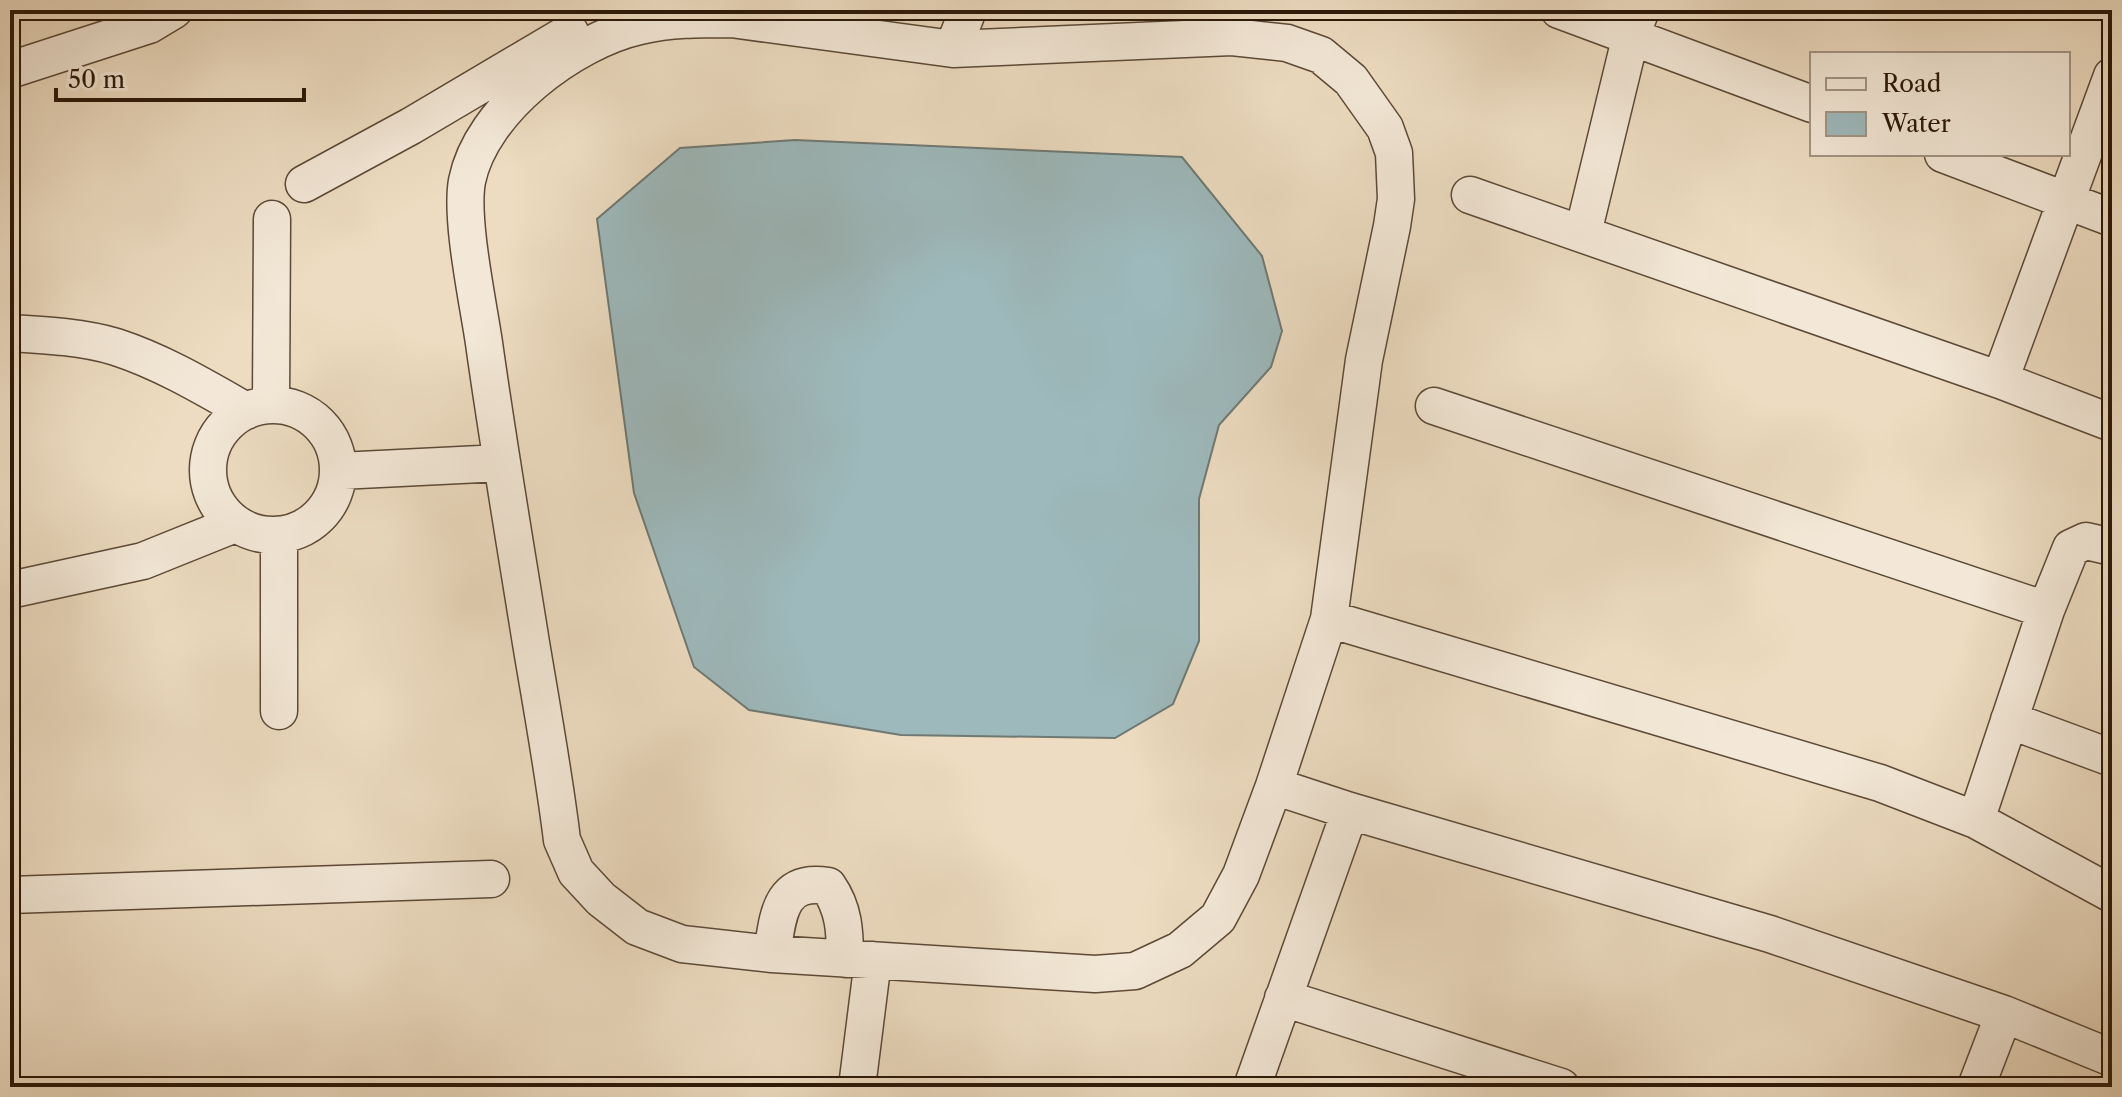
<svg xmlns="http://www.w3.org/2000/svg" width="2122" height="1097" font-family="'Libre Caslon Text',serif">
<rect width="100%" height="100%" fill="#eddcc1"/>
<filter id="stains"><feTurbulence type="fractalNoise" baseFrequency=".0025" numOctaves="4"/><feColorMatrix values="0 0 0 0 .2 0 0 0 0 .09 0 0 0 0 .02 0 0 0 .5 -.17"/></filter>
<radialGradient id="worn" r=".72"><stop offset=".6" stop-color="#630" stop-opacity="0"/><stop offset="1" stop-color="#630" stop-opacity=".3"/></radialGradient>
<path fill="#9db9bc" stroke="#6f7974" stroke-width="2" d="M 795,140 L 1182,157 L 1262,256 L 1282,331 L 1271,367 L 1219,425 L 1199,499 L 1199,641 L 1173,704 L 1115,738 L 901,735 L 749,710 L 694,667 L 634,493 L 597,219 L 680,148 Z"/>
<g fill="none" stroke-linecap="round" stroke-linejoin="round">
<g stroke="#5c4937" stroke-width="39">
<path id="minor" d="M 1559,10 L 1812,104
M 731,19 L 953,49 L 1232,37 L 1287,43 L 1321,55 L 1351,80 L 1385,128 L 1394,153 L 1396,199 L 1392,226 L 1364,360 L 1329,619 L 1274,786 L 1241,875 L 1218,918 L 1180,950 L 1135,971 L 1095,974 L 772,954 L 682,944 L 637,927 L 601,899 L 576,872 L 562,840 C 554,774 542,709 531,643 C 515,543 498,443 484,343 C 478,302 460,219 467,181 C 481,110 572,41 640,26 C 670,19 700,19 731,19 Z
M 953,49 L 968,10
M 10,70 L 149,25 L 174,10
M 1943,154 L 2112,218
M 304,184 L 411,126 L 570,32
M 1470,195 L 2000,380 L 2112,423
M 1583,233 L 1631,35 L 1641,10
M 10,333 C 44,335 83,337 116,347 C 162,362 204,387 246,411
M 2000,380 L 2112,76
M 271,404 L 272,219
M208 470a65 65 0 1 1 130 0a65 65 0 1 1-130 0Z
M 1434,406 L 2046,610
M 339,471 L 501,463
M 279,535 L 279,711
M 10,590 L 143,561 L 235,524
M 1329,619 L 1880,783 L 1976,820 L 2112,894
M 2009,720 L 2112,758
M 1274,786 L 1350,811 L 1770,934 L 2004,1014 L 2112,1058
M 1976,820 L 2046,610 L 2071,548 L 2086,541 L 2112,547
M 10,895 L 491,879
M 772,954 C 778,917 779,878 828,886 C 844,909 845,931 845,959
M 1283,998 L 1561,1087
M 857,1087 L 873,960
M 1252,1087 L 1350,811
M 1976,1087 L 2004,1014"/>
</g>
<use href="#minor" stroke="#f3e8d7" stroke-width="36"/>
</g>
<rect width="2122" height="1097" fill="none" stroke="#eddcc1" stroke-width="40"/>
<rect x="12" y="12" width="2098" height="1073" fill="none" stroke="#2b1809" stroke-width="4"/>
<rect x="20" y="20" width="2082" height="1057" fill="none" stroke="#2b1809" stroke-width="2"/>
<rect x="1810" y="52" width="260" height="104" fill="#f3e8d7" stroke="#a39585" stroke-width="2"/>
<rect x="1826" y="78" width="40" height="12" fill="#f3e8d7" stroke="#a39585" stroke-width="2"/>
<text x="1882" y="92" font-size="24" fill="#2b1809">Road</text>
<rect x="1826" y="112" width="40" height="24" fill="#9db9bc" stroke="#a39585" stroke-width="2"/>
<text x="1882" y="132" font-size="24" fill="#2b1809">Water</text>
<path d="M56 88v12h248v-12" fill="none" stroke="#2b1809" stroke-width="4"/>
<text x="68" y="88" font-size="24" fill="#2b1809" stroke="#f3e8d7" stroke-width="6" paint-order="stroke">50 m</text>
<rect width="100%" height="100%" filter="url(#stains)"/>
<rect width="100%" height="100%" fill="url(#worn)"/>
</svg>
